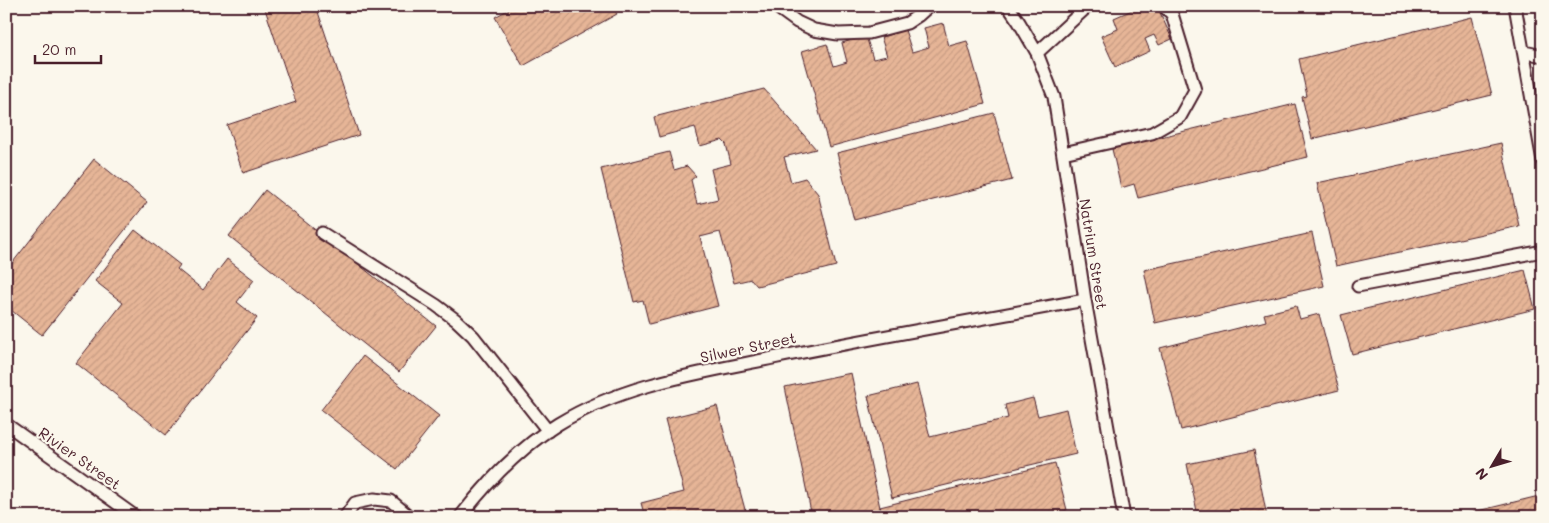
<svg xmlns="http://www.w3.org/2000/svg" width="1549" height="523" font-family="Mali,sans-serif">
<defs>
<pattern id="building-hatch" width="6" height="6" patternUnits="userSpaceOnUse" patternTransform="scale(1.25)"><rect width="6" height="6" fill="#e6b597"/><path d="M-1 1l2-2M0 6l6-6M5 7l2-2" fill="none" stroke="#c79b82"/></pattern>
</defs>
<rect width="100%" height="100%" fill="#fbf7ec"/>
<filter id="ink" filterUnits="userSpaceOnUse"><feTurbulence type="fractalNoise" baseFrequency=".02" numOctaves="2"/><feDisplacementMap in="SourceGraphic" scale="10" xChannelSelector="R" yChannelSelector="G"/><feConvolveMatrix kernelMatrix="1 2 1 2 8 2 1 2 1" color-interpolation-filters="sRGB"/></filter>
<g filter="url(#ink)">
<path fill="url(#building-hatch)" stroke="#4a1f2b" d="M 264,6 L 316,6 L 359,135 L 243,173 L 227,125 L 296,102 Z
M 515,6 L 612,6 L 617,14 L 523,66 L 495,17 Z
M 1141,6 L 1157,6 L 1172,39 L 1159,45 L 1154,35 L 1145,39 L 1150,51 L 1115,67 L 1101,36 L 1118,29 L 1114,18 Z
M 1472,17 L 1492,95 L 1312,139 L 1302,97 L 1307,96 L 1299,59 Z
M 943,23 L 949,46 L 967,41 L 985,104 L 829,147 L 802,51 L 827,44 L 834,66 L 847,62 L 842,43 L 866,36 L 873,59 L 887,56 L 881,37 L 905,30 L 912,52 L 929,47 L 924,28 Z
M 764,89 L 816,149 L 784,157 L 791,182 L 805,178 L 818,194 L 836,266 L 757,286 L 751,279 L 734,283 L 720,232 L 700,237 L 718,306 L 649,324 L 643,300 L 634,302 L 601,169 L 669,152 L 674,170 L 687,166 L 696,176 L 691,180 L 697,204 L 718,199 L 711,169 L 731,164 L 726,144 L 722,140 L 700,146 L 695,127 L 659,137 L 654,117 Z
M 1295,104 L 1308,157 L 1138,198 L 1134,184 L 1121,188 L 1112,149 Z
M 994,113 L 1012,180 L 854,220 L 837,153 Z
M 1501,143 L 1519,226 L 1336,266 L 1317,183 Z
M 94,159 L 147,202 L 42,335 L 6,306 L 6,271 Z
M 265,190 L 436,326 L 399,372 L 229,236 Z
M 135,230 L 180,265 L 177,269 L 203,290 L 227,259 L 254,280 L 237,302 L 257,318 L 166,435 L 76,363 L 123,303 L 95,281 Z
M 1312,233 L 1324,286 L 1155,323 L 1144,270 Z
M 1525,270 L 1535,309 L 1352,354 L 1341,315 Z
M 1296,306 L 1300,319 L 1319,314 L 1339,390 L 1181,430 L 1160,348 L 1266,321 L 1264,314 Z
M 363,356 L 439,416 L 397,469 L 321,410 Z
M 851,373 L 882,517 L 812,517 L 785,387 Z
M 917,384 L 930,437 L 1008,418 L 1005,405 L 1033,398 L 1038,416 L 1066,409 L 1076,454 L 892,498 L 868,396 Z
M 717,406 L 747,517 L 645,517 L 641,503 L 684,492 L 665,419 Z
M 1254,450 L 1267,517 L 1218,517 L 1217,512 L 1198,516 L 1187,464 Z
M 1055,463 L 1067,510 L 1042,517 L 883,517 L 880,507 Z
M 1543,495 L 1543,517 L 1453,517 Z"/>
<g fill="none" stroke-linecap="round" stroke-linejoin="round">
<g stroke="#4a1f2b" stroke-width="15">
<path id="lane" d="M 775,6 L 797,22 L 814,30 L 838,34 L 869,33 L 907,23 L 919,15 L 929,6
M 1008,6 L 1019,22 L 1037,53 L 1054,97 L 1085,300 L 1124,517
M 1515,6 L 1543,161
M 1524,52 L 1543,56
M 1037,53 L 1088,6
M 1063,153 L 1152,133 L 1180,117 L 1195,90 L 1172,14 L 1163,6
M 322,233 L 436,305 L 456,320 L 473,336 L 548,431
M 1358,286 L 1543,251
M 6,424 L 136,517
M 345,517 L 355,503 L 374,499 L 391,501 L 410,517
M 460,517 C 488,481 519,448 558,424 C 623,384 700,373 773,358 C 877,337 981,319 1085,300"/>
</g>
<use href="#lane" stroke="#fbf7ec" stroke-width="11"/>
</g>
</g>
<g text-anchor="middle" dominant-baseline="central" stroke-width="4.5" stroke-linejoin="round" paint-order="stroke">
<g font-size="15" fill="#4a1f2b" stroke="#fbf7ec">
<text transform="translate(1094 254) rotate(81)">Natrium Street</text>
<text transform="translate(748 347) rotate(-12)">Silwer Street</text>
<text transform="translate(80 458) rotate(35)">Rivier Street</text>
</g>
</g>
<rect width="1549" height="523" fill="none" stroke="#fbf7ec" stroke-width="25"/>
<rect x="12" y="12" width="1524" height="498" fill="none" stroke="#4a1f2b" stroke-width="2" filter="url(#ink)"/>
<g transform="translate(1492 466) rotate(232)" stroke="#fbf7ec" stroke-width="4" paint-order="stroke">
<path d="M0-4L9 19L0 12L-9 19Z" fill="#4a1f2b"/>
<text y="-8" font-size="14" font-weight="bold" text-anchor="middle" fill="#4a1f2b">N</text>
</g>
<path d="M35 55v8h66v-8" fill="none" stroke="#4a1f2b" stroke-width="2.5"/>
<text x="42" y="55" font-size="15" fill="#4a1f2b" stroke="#fbf7ec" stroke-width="4" paint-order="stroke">20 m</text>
</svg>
